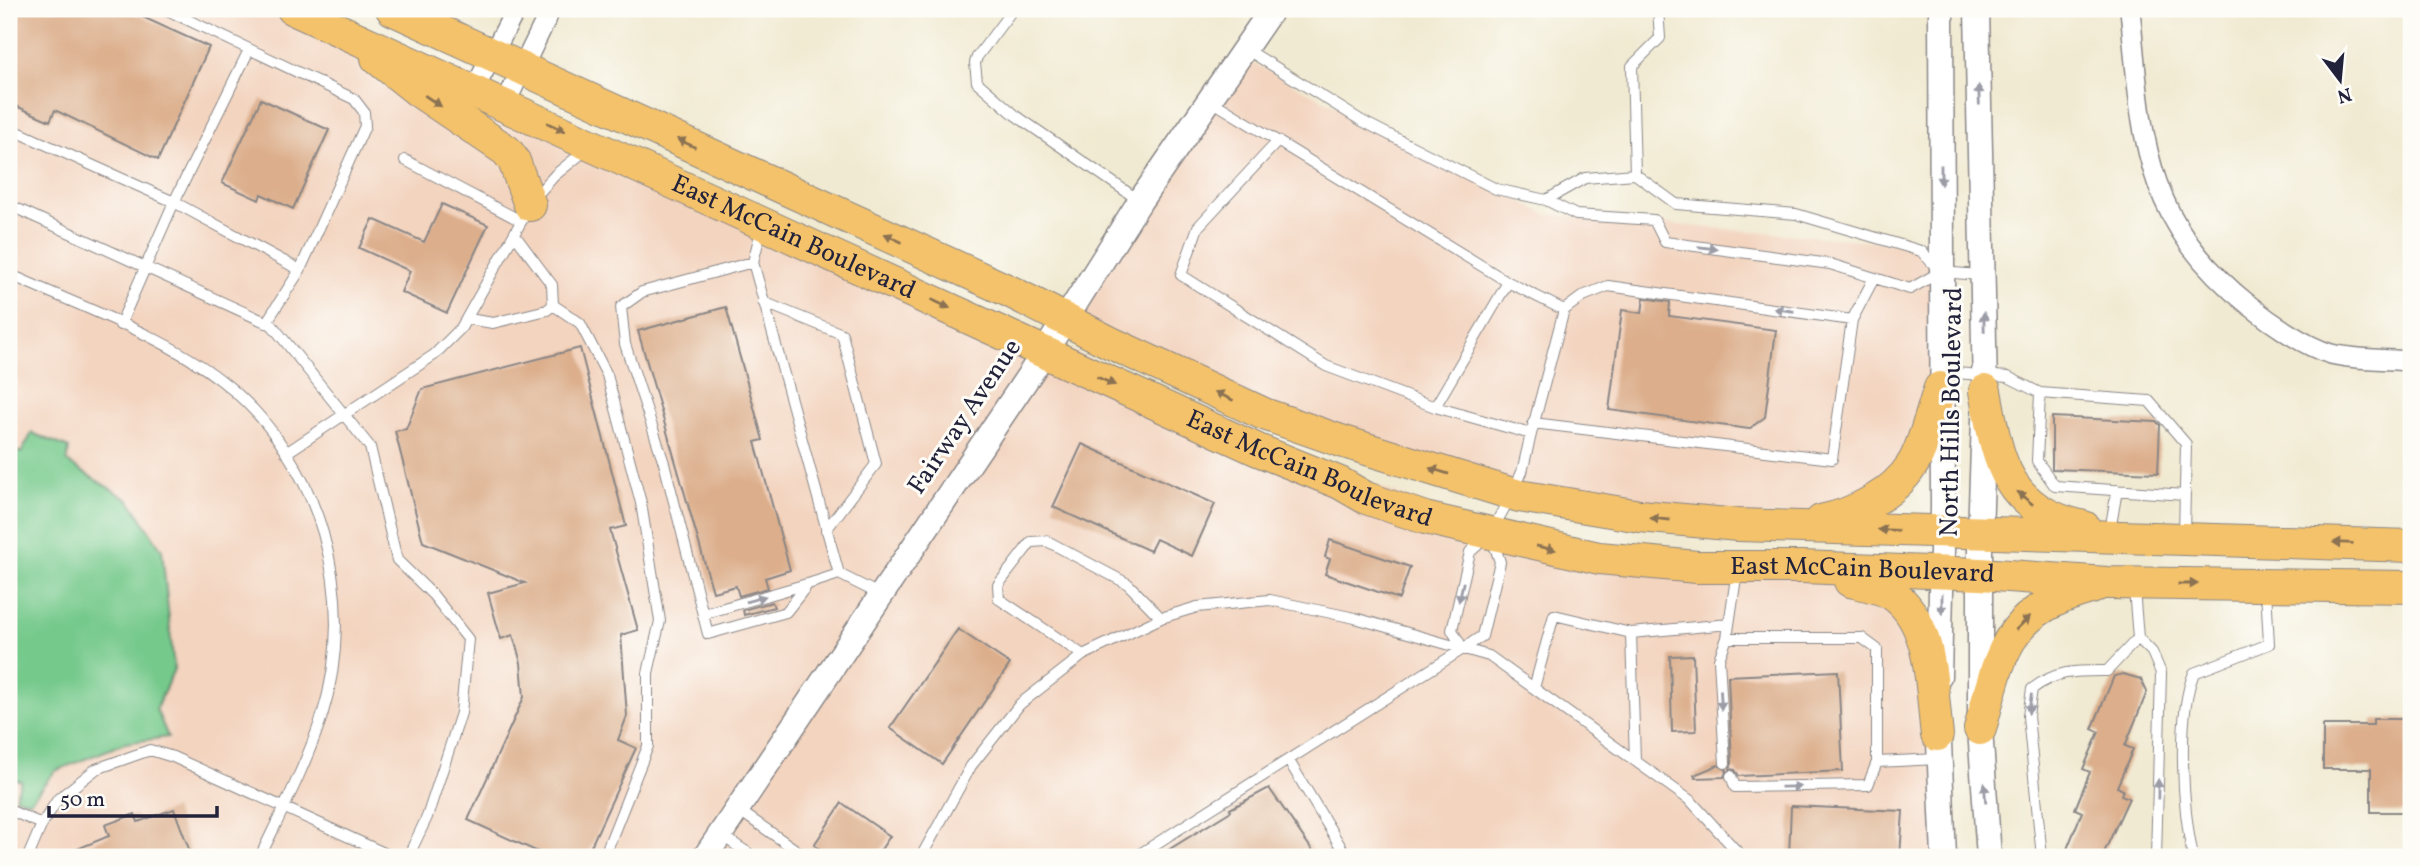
<svg xmlns="http://www.w3.org/2000/svg" width="2420" height="866" font-family="Vollkorn,serif">
<rect width="100%" height="100%" fill="#fdfcf7"/>
<filter id="ink" filterUnits="userSpaceOnUse"><feTurbulence type="fractalNoise" baseFrequency=".0143" numOctaves="2"/><feDisplacementMap in="SourceGraphic" scale="14" xChannelSelector="R" yChannelSelector="G"/><feConvolveMatrix kernelMatrix="1 2 1 2 8 2 1 2 1" color-interpolation-filters="sRGB"/></filter>
<filter id="wash" filterUnits="userSpaceOnUse"><feTurbulence type="fractalNoise" baseFrequency=".00686" numOctaves="4" result="noise"/><feDisplacementMap in="SourceGraphic" scale="28" xChannelSelector="R" yChannelSelector="G"/><feGaussianBlur stdDeviation="1.57" result="paint"/><feColorMatrix in="noise" values="0 0 0 0 0 0 0 0 0 0 0 0 0 0 0 0 0 1.4 0 .05"/><feComposite in="paint" operator="in"/></filter>
<g filter="url(#wash)">
<rect width="100%" height="100%" fill="#f1ead2"/>
<path fill="#f3d4bf" d="M 9,9 L 293,9 L 1483,532 L 1802,567 L 1890,593 L 1924,644 L 1949,857 L 9,857 Z
M 1239,56 L 1545,214 L 1941,247 L 1942,372 L 1889,488 L 1847,515 L 1640,516 L 1341,441 L 1065,319 Z"/>
<path fill="#75c98b" stroke="#4c7663" stroke-width="2" d="M 32,433 L 69,448 L 67,462 L 130,501 L 162,550 L 174,669 L 156,709 L 168,737 L 125,743 L 55,771 L 30,801 L 15,797 L 21,781 L 9,777 L 9,448 L 21,453 Z"/>
<g id="blocks">
<path fill="#dcae8b" d="M 9,9 L 125,9 L 209,47 L 158,160 L 55,110 L 50,121 L 9,103 Z
M 261,99 L 329,130 L 293,209 L 261,194 L 259,200 L 222,183 Z
M 442,204 L 488,225 L 447,313 L 401,292 L 410,271 L 359,248 L 373,219 L 424,242 Z
M 1644,298 L 1670,302 L 1669,316 L 1776,330 L 1765,417 L 1749,429 L 1609,410 L 1622,310 L 1642,313 Z
M 726,307 L 763,440 L 755,442 L 790,570 L 765,578 L 768,588 L 739,596 L 736,586 L 713,592 L 638,331 Z
M 580,348 L 626,526 L 610,530 L 638,630 L 621,635 L 627,716 L 618,740 L 636,748 L 586,857 L 549,857 L 468,820 L 524,697 L 521,663 L 513,635 L 501,639 L 488,593 L 525,583 L 423,542 L 395,431 L 406,429 L 422,389 Z
M 2052,417 L 2157,422 L 2160,425 L 2158,473 L 2052,469 Z
M 1082,444 L 1215,504 L 1192,556 L 1156,539 L 1150,551 L 1053,507 Z
M 1330,540 L 1410,567 L 1399,599 L 1325,574 L 1330,559 L 1325,557 Z
M 772,602 L 774,607 L 744,615 L 743,610 Z
M 958,629 L 1010,664 L 942,764 L 890,728 Z
M 1693,655 L 1696,731 L 1672,732 L 1670,656 Z
M 1838,671 L 1843,771 L 1739,776 L 1735,770 L 1730,769 L 1732,763 L 1728,676 Z
M 2123,674 L 2141,679 L 2147,692 L 2125,746 L 2133,749 L 2117,787 L 2123,790 L 2121,795 L 2129,798 L 2102,857 L 2086,857 L 2067,849 L 2082,812 L 2075,809 L 2090,772 L 2083,769 L 2099,732 L 2092,729 L 2114,676 Z
M 2373,719 L 2411,719 L 2411,812 L 2371,812 L 2371,769 L 2323,769 L 2323,725 L 2373,725 Z
M 1718,765 L 1727,770 L 1724,777 L 1695,778 L 1694,775 Z
M 1269,788 L 1317,857 L 1157,857 L 1231,811 L 1230,809 Z
M 842,803 L 890,836 L 876,857 L 832,857 L 814,845 Z
M 1791,806 L 1903,811 L 1900,857 L 1789,857 Z
M 174,809 L 192,857 L 58,857 L 109,836 L 105,825 L 135,814 L 138,822 Z"/>
</g>
</g>
<g filter="url(#ink)">
<use href="#blocks" fill-opacity="0" stroke="#8a8686" stroke-width="2"/>
<g fill="none" stroke-linecap="round" stroke-linejoin="round">
<g stroke="#8a8686" stroke-width="12">
<path id="service" d="M 165,9 L 354,99 L 364,112 L 365,126 L 300,270 L 266,323
M 1013,9 L 977,57 L 975,63 L 977,82 L 1015,115 L 1140,201
M 1658,9 L 1660,38 L 1632,66 L 1635,174 L 1676,204 L 1796,214 L 1921,251 L 1938,269
M 1246,49 L 1362,121 L 1496,189 L 1546,200 L 1576,215 L 1654,220 L 1665,242 L 1830,264 L 1910,289 L 1940,272 L 1980,275
M 1210,100 L 1508,282 L 1435,407 L 1531,434 L 1564,310 L 1508,282
M 9,128 L 174,202 L 300,270
M 1278,141 L 1198,227 L 1181,275 L 1326,366 L 1435,407
M 405,160 L 521,221
M 1546,200 L 1585,178 L 1635,174
M 9,205 L 272,325 L 370,447 L 397,560 L 433,595 L 468,639 L 461,713 L 427,817 L 408,857
M 762,227 L 753,262 L 839,574 L 881,595
M 753,262 L 642,292 L 621,307 L 625,344 L 664,463 L 708,634 L 786,612 L 808,584 L 839,574
M 9,274 C 78,306 162,334 222,381 C 321,458 359,598 322,716 C 306,765 282,811 260,857
M 763,302 L 842,334 L 876,464 L 826,530
M 553,305 L 580,323 L 607,375 L 641,503 L 660,621 L 648,673 L 648,746 L 604,857
M 1564,310 L 1583,296 L 1608,286 L 1852,320
M 468,319 L 493,323 L 547,310 L 553,305 L 552,285 L 514,234
M 120,325 L 174,202 L 249,50
M 1942,372 L 2008,377 L 2040,393 L 2149,401 L 2186,444 L 2184,535
M 2040,393 L 2037,461 L 2055,486 L 2185,495
M 1533,423 L 1832,459 L 1852,320 L 1874,278
M 286,453 L 434,355 L 461,328 L 535,197 L 555,175 L 587,149
M 2110,531 L 2117,490
M 1492,538 L 1500,562 L 1482,636 L 1463,649 L 1452,630 L 1470,552 L 1490,534 L 1512,494 L 1522,472 L 1531,434
M 1737,571 L 1727,638 L 1862,638 L 1877,649 L 1877,762 L 1938,759
M 2134,589 L 2138,638 L 2152,652 L 2161,673 L 2156,857
M 703,614 L 807,584
M 1631,633 L 1635,761
M 1083,655 L 999,599 L 998,585 L 1031,542 L 1047,541 L 1128,584 L 1161,618
M 1534,688 L 1554,615 L 1631,633 L 1729,624
M 1289,761 L 1347,857
M 1725,763 L 1719,659 L 1727,638
M 1731,776 L 1735,787 L 1868,785 L 1877,762
M 737,809 L 806,857
M 9,810 L 42,824
M 721,835 L 754,857
M 28,857 L 42,824 L 58,799 L 96,769 L 150,750 L 173,757 L 393,857
M 921,857 L 971,766 L 1020,704 L 1083,655 L 1161,618 L 1197,607 L 1270,600 L 1355,618 L 1489,656 L 1691,801 L 1742,857
M 1135,857 L 1463,649
M 2042,857 L 2028,716 L 2032,689 C 2057,670 2076,671 2107,671 L 2138,638
M 2193,857 C 2183,811 2176,716 2194,673 L 2269,644 L 2266,590"/>
</g>
<g stroke="#8a8686" stroke-width="22">
<path id="minor" d="M 2130,9 C 2142,134 2141,219 2249,305 C 2270,322 2304,346 2331,354 C 2356,360 2386,359 2411,361
M 474,90 L 516,9
M 505,104 L 551,9"/>
</g>
<g stroke="#8a8686" stroke-width="27">
<path id="tertiary" d="M 1977,9 L 1985,391 L 1980,533 L 1980,729 L 1989,857
M 1939,676 L 1943,508 L 1941,9
M 1938,720 L 1944,857
M 705,857 L 1044,353 L 1140,201 L 1272,9"/>
</g>
<g stroke="#8a8686" stroke-width="34">
<g id="primary">
<path id="s1" d="M 293,9 L 1258,450 L 1340,483 L 1366,498 L 1425,518 L 1599,558 L 1697,567 L 1802,567 L 1980,574 L 2107,583 L 2411,587"/>
<path d="M 392,9 L 1011,292 L 1111,343 L 1264,414 L 1341,441 L 1519,496 L 1640,516 L 1738,525 L 2411,546"/>
<path d="M 377,58 L 417,90 L 507,151 L 514,161 L 530,205"/>
<path d="M 1985,391 C 1998,461 2004,509 2084,527"/>
<path d="M 1821,521 C 1854,514 1893,495 1912,465 C 1923,449 1933,408 1940,388"/>
<path d="M 1850,581 C 1863,584 1881,587 1892,594 C 1934,622 1931,690 1937,735"/>
<path d="M 1980,729 C 2001,650 2006,610 2094,587"/>
</g>
</g>
<use href="#service" stroke="#fff" stroke-width="10"/>
<use href="#minor" stroke="#fff" stroke-width="19"/>
<use href="#tertiary" stroke="#fff" stroke-width="24"/>
<use href="#primary" stroke="#f4c26a" stroke-width="32"/>
</g>
<defs><path id="oneway-solid" d="M-6-.8H1V-3.2L6.5 0L1 3.2V.8H-6Z" transform="scale(1.75)"/></defs>
<g fill="#9c9ca7">
<use href="#oneway-solid" transform="translate(1979 95) rotate(-92)"/>
<use href="#oneway-solid" transform="translate(1941 175) rotate(90)"/>
<use href="#oneway-solid" transform="translate(1708 248) rotate(7)"/>
<use href="#oneway-solid" transform="translate(1784 310) rotate(-172)"/>
<use href="#oneway-solid" transform="translate(1984 322) rotate(-91)"/>
<use href="#oneway-solid" transform="translate(1461 592) rotate(103)"/>
<use href="#oneway-solid" transform="translate(756 599) rotate(-16)"/>
<use href="#oneway-solid" transform="translate(1942 604) rotate(90)"/>
<use href="#oneway-solid" transform="translate(1721 700) rotate(87)"/>
<use href="#oneway-solid" transform="translate(2030 704) rotate(98)"/>
<use href="#oneway-solid" transform="translate(1791 787) rotate(-1)"/>
<use href="#oneway-solid" transform="translate(2158 789) rotate(-89)"/>
<use href="#oneway-solid" transform="translate(1985 793) rotate(-94)"/>
</g>
<g fill="#8b7252">
<use href="#oneway-solid" transform="translate(433 101) rotate(34)"/>
<use href="#oneway-solid" transform="translate(556 127) rotate(25)"/>
<use href="#oneway-solid" transform="translate(686 143) rotate(-155)"/>
<use href="#oneway-solid" transform="translate(893 238) rotate(-155)"/>
<use href="#oneway-solid" transform="translate(941 304) rotate(25)"/>
<use href="#oneway-solid" transform="translate(1106 381) rotate(24)"/>
<use href="#oneway-solid" transform="translate(1224 396) rotate(-155)"/>
<use href="#oneway-solid" transform="translate(1439 471) rotate(-163)"/>
<use href="#oneway-solid" transform="translate(2025 498) rotate(-140)"/>
<use href="#oneway-solid" transform="translate(1660 519) rotate(-174)"/>
<use href="#oneway-solid" transform="translate(1888 530) rotate(-178)"/>
<use href="#oneway-solid" transform="translate(2343 543) rotate(-178)"/>
<use href="#oneway-solid" transform="translate(1546 548) rotate(12)"/>
<use href="#oneway-solid" transform="translate(2188 584)"/>
<use href="#oneway-solid" transform="translate(2023 623) rotate(-44)"/>
</g>
</g>
<g text-anchor="middle" dominant-baseline="central" stroke-width="6" stroke-linejoin="round" paint-order="stroke">
<g font-size="26" fill="#22223b" stroke="#fdfcf7">
<text stroke="none"><textPath href="#s1" startOffset="550">East McCain Boulevard</textPath></text>
<text transform="translate(1952 412) rotate(-89)">North Hills Boulevard</text>
<text transform="translate(965 417) rotate(-56)">Fairway Avenue</text>
<text stroke="none"><textPath href="#s1" startOffset="1116">East McCain Boulevard</textPath></text>
<text stroke="none"><textPath href="#s1" startOffset="1684">East McCain Boulevard</textPath></text>
</g>
</g>
<rect width="2420" height="866" fill="none" stroke="#fdfcf7" stroke-width="35"/>
<g transform="translate(2340 80) rotate(164)" stroke="#fdfcf7" stroke-width="5" paint-order="stroke">
<path d="M0-5L12 26L0 18L-12 26Z" fill="#22223b"/>
<text y="-10" font-size="19" font-weight="bold" text-anchor="middle" fill="#22223b">N</text>
</g>
<path d="M49 806v10h168v-10" fill="none" stroke="#22223b" stroke-width="3.5"/>
<text x="60" y="806" font-size="21" fill="#22223b" stroke="#fdfcf7" stroke-width="5" paint-order="stroke">50 m</text>
</svg>
